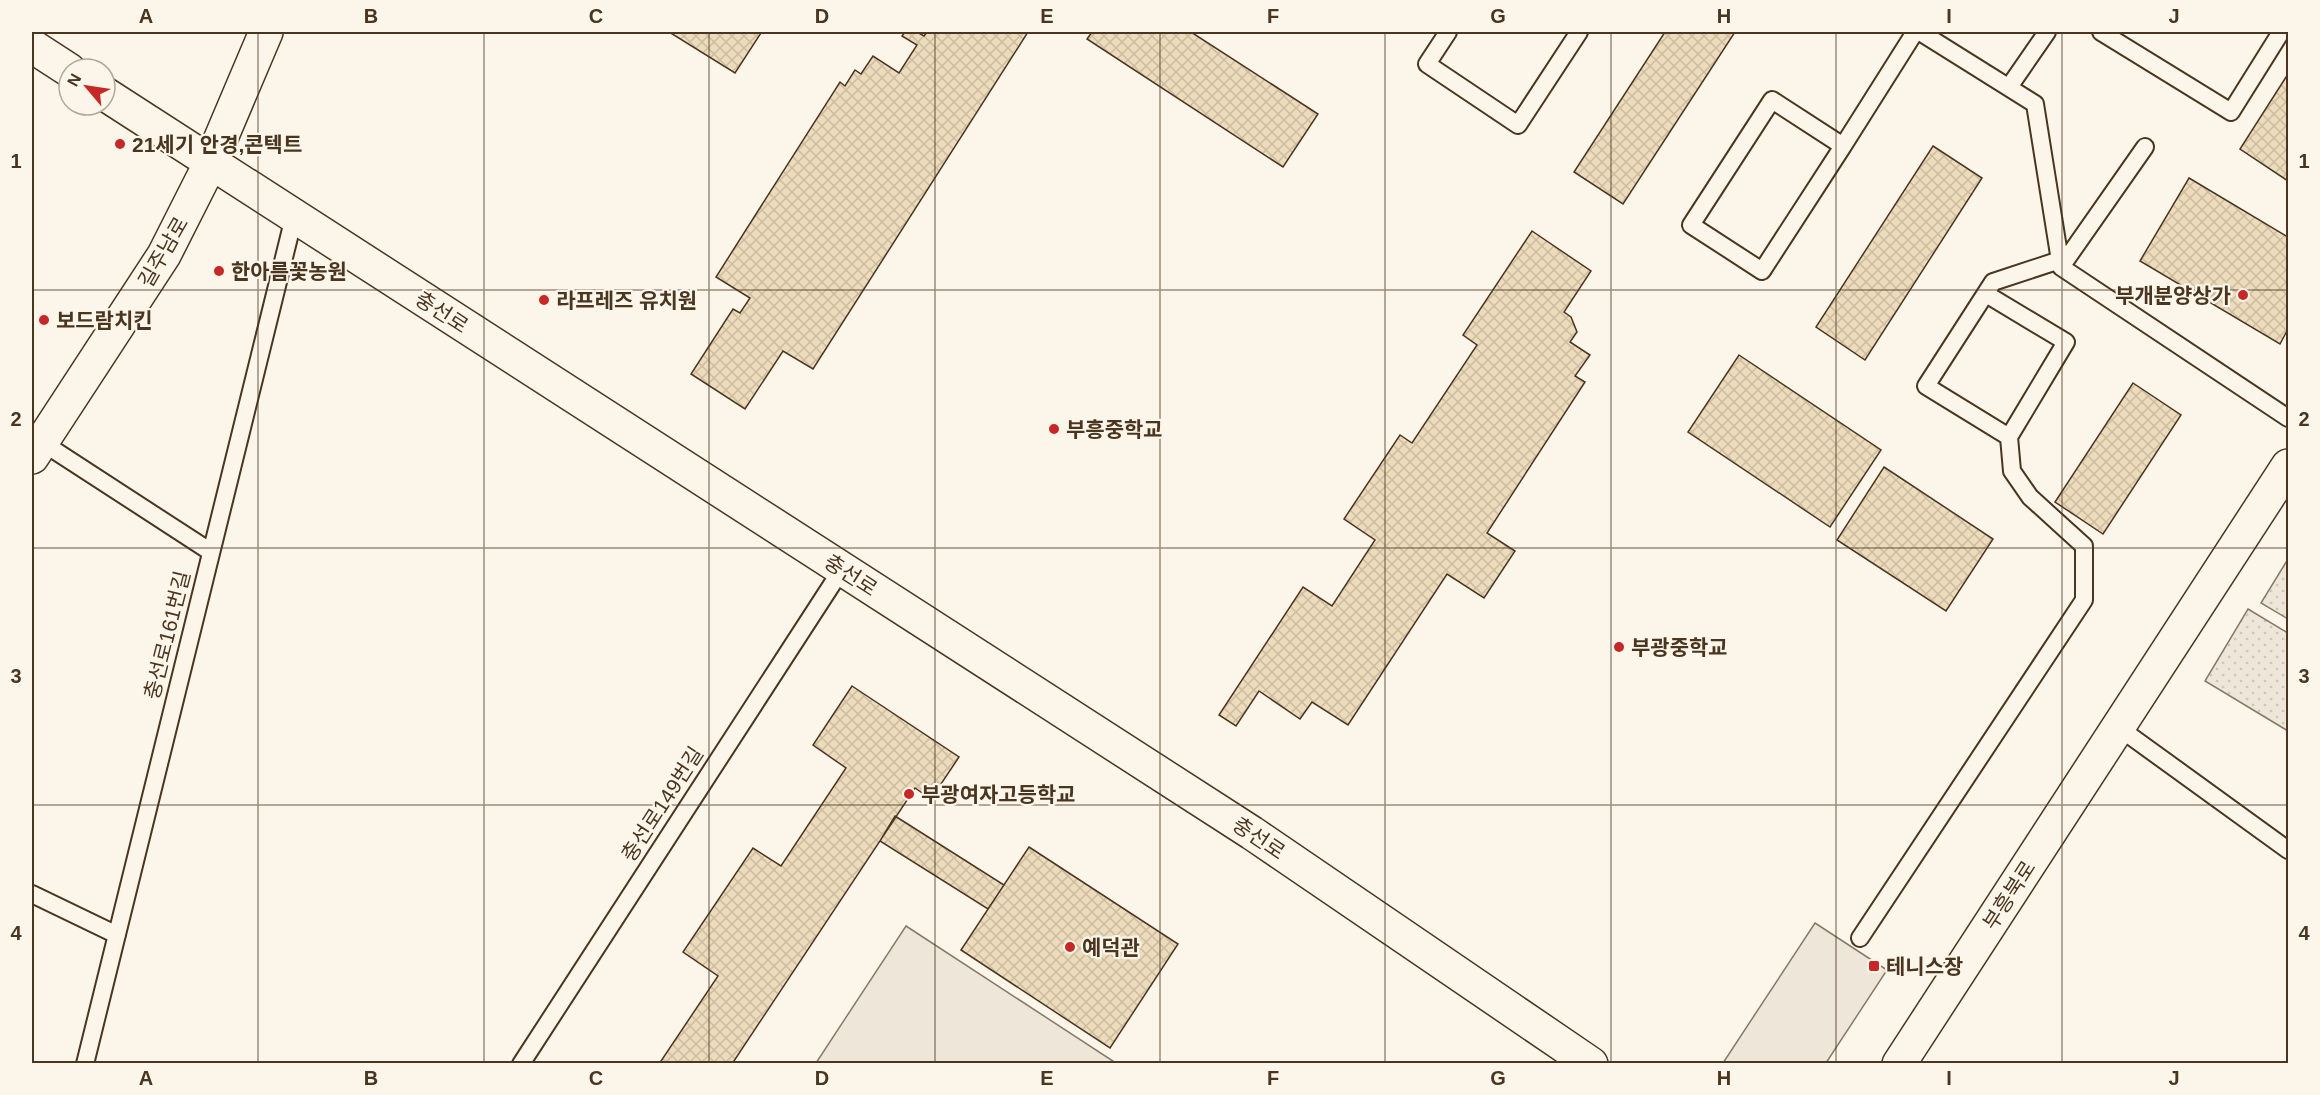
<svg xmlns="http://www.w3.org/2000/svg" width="2320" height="1095" font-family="Helvetica,'Noto Sans KR',sans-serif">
<defs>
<pattern id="park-dots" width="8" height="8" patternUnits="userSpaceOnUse" patternTransform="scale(1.5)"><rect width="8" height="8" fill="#ede6d9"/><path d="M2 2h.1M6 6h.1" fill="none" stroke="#cdc6ba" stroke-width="1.8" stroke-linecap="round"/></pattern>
<pattern id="building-cross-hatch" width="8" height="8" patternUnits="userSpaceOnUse" patternTransform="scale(1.5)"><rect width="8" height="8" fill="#ecdcbc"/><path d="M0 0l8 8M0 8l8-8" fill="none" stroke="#ccbda1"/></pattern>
</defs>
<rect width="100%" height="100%" fill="#fbf6e9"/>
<path fill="#ede6d9" stroke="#887966" stroke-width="1.5" d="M 1815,923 L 1887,970 L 1826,1063 L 1723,1063 Z
M 906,926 L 1116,1063 L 816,1063 Z"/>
<path fill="url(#park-dots)" stroke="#887966" stroke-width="1.5" d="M 2288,559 L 2288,619 L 2261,603 Z
M 2248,609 L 2288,633 L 2288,731 L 2205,681 Z"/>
<path fill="url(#building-cross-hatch)" stroke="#4a3520" stroke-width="1.5" d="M 669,32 L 758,32 L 761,33 L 735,73 Z
M 905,32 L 917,32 L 924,36 L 927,32 L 1028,32 L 813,369 L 783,351 L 745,409 L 691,374 L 733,309 L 740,313 L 750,298 L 716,277 L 840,82 L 845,86 L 855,70 L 861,74 L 873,56 L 899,73 L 917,45 L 902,36 Z
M 1092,32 L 1191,32 L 1318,114 L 1283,167 L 1087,39 Z
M 1665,32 L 1735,32 L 1623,204 L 1574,172 Z
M 2288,74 L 2288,181 L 2240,149 Z
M 1933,146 L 1982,178 L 1865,360 L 1816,327 Z
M 2189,178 L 2288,237 L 2288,329 L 2280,344 L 2140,261 Z
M 1532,231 L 1591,271 L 1564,312 L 1571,317 L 1577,332 L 1570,342 L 1590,355 L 1575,376 L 1585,382 L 1487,533 L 1515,551 L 1484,598 L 1447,574 L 1348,725 L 1312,702 L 1300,719 L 1259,691 L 1236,726 L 1219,715 L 1303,587 L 1332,606 L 1375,540 L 1344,519 L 1400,435 L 1412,443 L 1477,345 L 1463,335 Z
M 1739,355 L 1881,450 L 1830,527 L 1688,432 Z
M 2133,383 L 2181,415 L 2103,534 L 2055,502 Z
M 1884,467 L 1993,539 L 1946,611 L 1837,540 Z
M 852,686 L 959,757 L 931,799 L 915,788 L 732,1064 L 659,1064 L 718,976 L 683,952 L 753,848 L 781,866 L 846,768 L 813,745 Z
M 895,816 L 1004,885 L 988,909 L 880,841 Z
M 1029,847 L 1178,944 L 1110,1048 L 961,950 Z"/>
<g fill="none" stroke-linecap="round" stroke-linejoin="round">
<g stroke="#4a3520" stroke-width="20">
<path id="service" d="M 1448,32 L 1427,64 L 1518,125 L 1579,32
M 1920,32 L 2035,104 L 2061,267 L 2288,418
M 2101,32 L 2231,112 L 2281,32
M 2009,87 L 2047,32
M 1772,100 L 1843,146 L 1762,271 L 1691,225 Z
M 1843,146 L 1915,32
M 2061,267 L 2145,147
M 1986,294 L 2066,342 L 2009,437 L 1926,386 L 1993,282 L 2060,260
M 37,439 L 211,552
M 2118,727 L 2288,850
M 32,894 L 117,935
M 1860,938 L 2084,600 L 2084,546 L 2030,497 L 2012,471 L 2009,437
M 85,1064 L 294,217
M 521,1064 L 842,569"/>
</g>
<g stroke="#4a3520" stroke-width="36">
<path id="tertiary" d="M 32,46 L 69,70
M 105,94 L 1252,833 L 1591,1064
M 32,457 L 164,255 L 210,164 L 266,32
M 1899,1064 L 2288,466"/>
</g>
<use href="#service" stroke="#fbf6e9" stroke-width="16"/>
<use href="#tertiary" stroke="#fbf6e9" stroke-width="33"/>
</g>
<path fill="none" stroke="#4a3520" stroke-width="1.5" stroke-opacity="0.55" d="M 258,32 L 258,1064M 484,32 L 484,1064M 709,32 L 709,1064M 935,32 L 935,1064M 1160,32 L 1160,1064M 1385,32 L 1385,1064M 1611,32 L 1611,1064M 1836,32 L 1836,1064M 2062,32 L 2062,1064M 32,290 L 2288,290M 32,548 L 2288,548M 32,805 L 2288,805"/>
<g fill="#c62828" stroke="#fbf6e9" stroke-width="2">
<circle cx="120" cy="144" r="6"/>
<circle cx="219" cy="271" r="6"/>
<circle cx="2243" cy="295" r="6"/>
<circle cx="544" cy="300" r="6"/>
<circle cx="44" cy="320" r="6"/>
<circle cx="1054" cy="429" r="6"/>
<circle cx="1619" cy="647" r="6"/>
<circle cx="909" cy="794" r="6"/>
<circle cx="1070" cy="947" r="6"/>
<rect x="1868" y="960" width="12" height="12" rx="3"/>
</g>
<g text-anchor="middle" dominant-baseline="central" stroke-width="4.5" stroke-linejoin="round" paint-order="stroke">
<g font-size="21" font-weight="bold" fill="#4a3520" stroke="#fbf6e9" text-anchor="start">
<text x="132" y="144">21세기 안경,콘텍트</text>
<text x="231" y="271">한아름꽃농원</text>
<text x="2231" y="295" text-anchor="end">부개분양상가</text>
<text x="556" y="300">라프레즈 유치원</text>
<text x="56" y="320">보드람치킨</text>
<text x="1066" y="429">부흥중학교</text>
<text x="1631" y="647">부광중학교</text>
<text x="921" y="794">부광여자고등학교</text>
<text x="1082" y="947">예덕관</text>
<text x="1886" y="966">테니스장</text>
</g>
<g font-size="21" fill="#4a3520" stroke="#fbf6e9">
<text transform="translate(163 252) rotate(-60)">길주남로</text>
<text transform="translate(442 312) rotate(33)">충선로</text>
<text transform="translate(851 575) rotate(33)">충선로</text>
<text transform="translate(167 635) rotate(-76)">충선로161번길</text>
<text transform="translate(662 804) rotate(-57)">충선로149번길</text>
<text transform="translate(1259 838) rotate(34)">충선로</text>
<text transform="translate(2009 895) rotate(-57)">부흥북로</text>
</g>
</g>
<rect width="2320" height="1095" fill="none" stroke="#fbf6e9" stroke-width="66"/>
<g transform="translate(87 87) rotate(299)"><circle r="28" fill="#fbf6e9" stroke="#b4a999" stroke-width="1.5"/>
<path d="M0-4.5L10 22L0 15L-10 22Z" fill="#c62828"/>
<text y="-9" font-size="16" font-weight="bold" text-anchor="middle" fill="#4a3520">N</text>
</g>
<rect x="33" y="33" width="2254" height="1029" fill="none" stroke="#4a3520" stroke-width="2"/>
<g font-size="20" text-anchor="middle" font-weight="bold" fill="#4a3520">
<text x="146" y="23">A</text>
<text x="371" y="23">B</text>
<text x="596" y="23">C</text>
<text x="822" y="23">D</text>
<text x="1047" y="23">E</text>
<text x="1273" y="23">F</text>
<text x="1498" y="23">G</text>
<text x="1724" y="23">H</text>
<text x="1949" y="23">I</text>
<text x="2174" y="23">J</text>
<text x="16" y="168">1</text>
<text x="2304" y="168">1</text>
<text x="16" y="426">2</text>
<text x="2304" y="426">2</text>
<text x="16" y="683">3</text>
<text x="2304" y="683">3</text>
<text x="16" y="940">4</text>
<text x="2304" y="940">4</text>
<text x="146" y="1085">A</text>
<text x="371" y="1085">B</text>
<text x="596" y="1085">C</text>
<text x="822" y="1085">D</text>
<text x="1047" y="1085">E</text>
<text x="1273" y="1085">F</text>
<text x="1498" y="1085">G</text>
<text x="1724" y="1085">H</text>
<text x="1949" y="1085">I</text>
<text x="2174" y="1085">J</text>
</g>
</svg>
